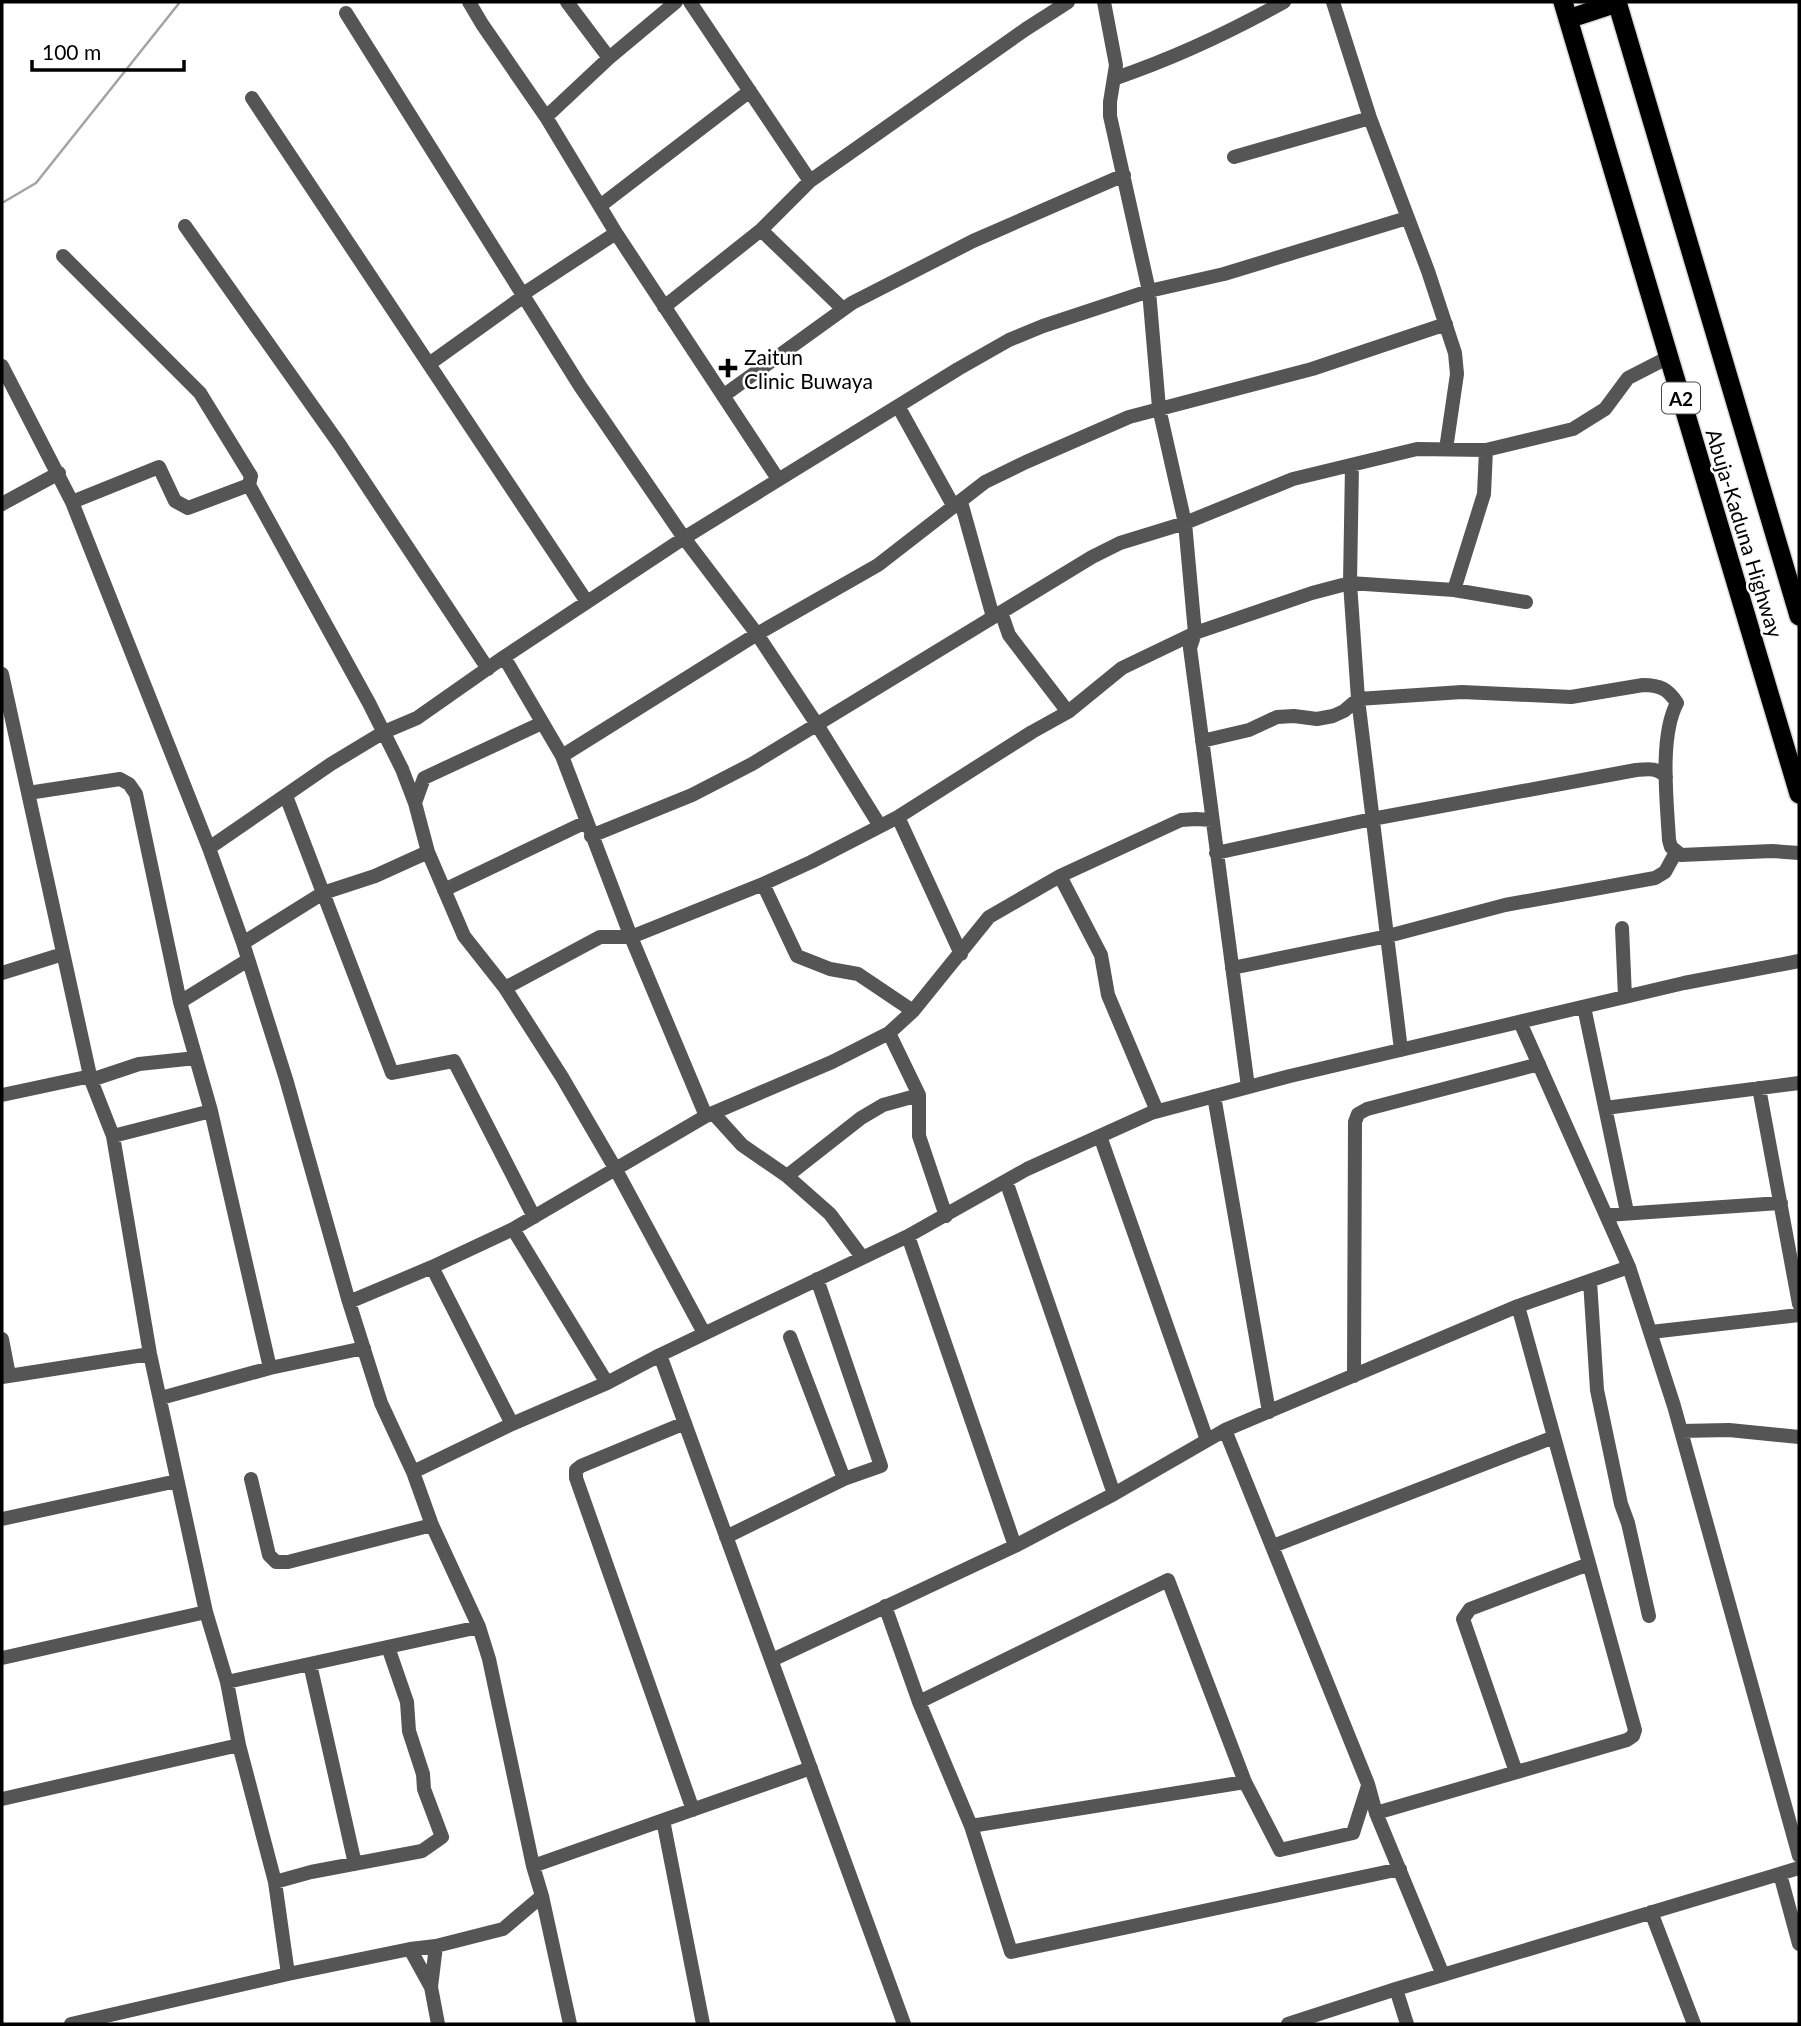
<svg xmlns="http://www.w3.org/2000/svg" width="1801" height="2026" font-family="Lato,sans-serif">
<rect width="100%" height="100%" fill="#fff"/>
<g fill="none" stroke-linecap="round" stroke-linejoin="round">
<path stroke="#a3a3a3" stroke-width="2.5" d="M 2,203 L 36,183 L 180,2"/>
<g stroke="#dbdbdb" stroke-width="22">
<path id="highway" d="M 1563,2 L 1799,794
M 1617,2 L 1799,616
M 1568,19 L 1617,3"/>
</g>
<path stroke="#555" stroke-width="14" d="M 469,2 L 482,24 L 546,117 L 616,233 L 778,479
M 567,2 L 609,58
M 690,2 L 810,181
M 1104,2 L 1116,65 L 1110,102 L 1110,116 L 1149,291 L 1159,408 L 1185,523 L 1195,633 L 1190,648 L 1248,1087
M 1333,2 L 1370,118 L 1428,271 L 1455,353 L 1457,374 L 1446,449
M 346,13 L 580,386 L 684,538 L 757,634 L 816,723 L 880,826
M 1116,78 C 1175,58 1230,32 1284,2
M 252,98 L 587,602
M 546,117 L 609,58 L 676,2
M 1234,157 L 1370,118
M 600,206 L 750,91
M 185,226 L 340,445 L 488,669
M 761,230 L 843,309
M 63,256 L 200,393 L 251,476 L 249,485 L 369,703 L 402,769 L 415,803 L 428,852 L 464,936 L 505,988 L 562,1077 L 615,1168 L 704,1333
M 523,294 L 616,233
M 664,307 L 761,230 L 810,181 L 1026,29 L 1068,2
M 429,364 L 524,296
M 2,366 L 72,502 L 209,848 L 243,943 L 286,1079 L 349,1302 L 381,1403 L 413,1472 L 432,1525 L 479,1627 L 489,1659 L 533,1866
M 723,396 L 852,303 L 973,241 L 1124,175
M 898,406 L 954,507
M 1352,466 L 1350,583 L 1358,699 L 1401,1050
M 72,502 L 159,467 L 175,501 L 188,508 L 249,485
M 961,502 L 993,617
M 2,504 L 59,473
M 1454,590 L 1484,494 L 1486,450
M 1001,612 L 1009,635 L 1068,712
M 504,657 L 562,756 L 631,937 L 706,1116
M 2,674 L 91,1080 L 113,1136 L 150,1354 L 206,1612 L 227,1682 L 239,1745 L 275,1882 L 288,1974
M 1202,741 L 1249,730 L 1277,717 L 1294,716 L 1317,719 L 1333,716 L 1344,711 L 1358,699 L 1462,692 L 1571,697 L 1643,685 C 1660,685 1668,689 1677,703 C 1659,737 1667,802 1669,840 L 1671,847 L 1681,855 L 1772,851 L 1799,853
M 562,756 L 757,634 L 878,565 L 985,482 L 1026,462 L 1129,417 L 1312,369 L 1446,324
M 28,793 L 120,779 L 129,784 L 136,794 L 180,1002 L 211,1111 L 270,1368
M 286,796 L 392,1073 L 454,1061 L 534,1217
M 415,803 L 424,778 L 542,723
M 898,817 L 961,954
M 591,836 L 692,795 L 752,764 L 1092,557 L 1120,543 L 1185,523 L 1293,479 L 1417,449 L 1486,450 L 1573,429 L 1605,409 L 1628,378 L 1669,357
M 209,848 L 331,764 L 384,732 L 417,718 L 504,657 L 684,538 L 958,369 L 1009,340 L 1043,326 L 1149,291 L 1224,274 L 1407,218
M 1216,853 L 1372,819 L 1636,770 C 1647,769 1658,767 1666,777
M 1060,876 L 1101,955 L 1108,995 L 1157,1111
M 763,884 L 797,956 L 830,969 L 858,974 L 913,1011
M 444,890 L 586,822
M 1622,928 L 1625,997
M 243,943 L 323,893 L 375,876 L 428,852
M 1232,968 L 1388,936 L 1505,905 L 1655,878 L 1665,872 L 1676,852
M 2,973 L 63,954
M 505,988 L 600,937 L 631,937 L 763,884 L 811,862 L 898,817 L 1032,732 L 1068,712 L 1122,668 L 1195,633 L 1312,593 L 1350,583 L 1454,590 L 1526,602
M 180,1002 L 248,960
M 1584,1007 L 1627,1212
M 1520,1022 L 1629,1267 L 1674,1406 L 1799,1856
M 889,1033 L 919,1095 L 919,1136 L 946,1216
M 91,1080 L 139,1064 L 196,1058
M 1759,1088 L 1799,1304
M 2,1095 L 91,1076
M 1214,1096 L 1269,1412
M 1605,1108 L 1799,1083
M 713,1113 L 742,1145 L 787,1176 L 830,1214 L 862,1257
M 113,1136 L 211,1111
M 1100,1136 L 1207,1440
M 787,1176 L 861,1118 L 883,1105 L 919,1095
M 1006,1181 L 1114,1494
M 1607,1215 L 1781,1203
M 513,1229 L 607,1383
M 908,1236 L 1015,1546
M 432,1267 L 512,1424
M 1590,1281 L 1597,1390 L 1621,1504 L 1628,1523 L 1649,1616
M 349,1302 L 432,1267 L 513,1229 L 706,1116 L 832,1062 L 889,1033 L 913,1011 L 989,917 L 1060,876 L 1181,820 L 1196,819 L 1212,820
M 1651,1332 L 1799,1315
M 790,1337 L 844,1479
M 2,1339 L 9,1375
M 1354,1376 L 1355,1122 L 1358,1114 L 1367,1109 L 1539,1064
M 2,1377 L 150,1354
M 161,1398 L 270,1368 L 364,1348
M 685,1423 L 581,1466 L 576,1470 L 576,1478 L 693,1810
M 1225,1430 L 1368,1784 L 1376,1813 L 1443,1975
M 1681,1431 L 1729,1430 L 1799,1437
M 413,1472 L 512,1424 L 607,1383 L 660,1355
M 251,1479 L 269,1555 L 276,1562 L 288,1562 L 432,1525
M 2,1519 L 177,1481
M 726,1537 L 844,1479 L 881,1466 L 817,1279
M 1273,1546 L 1554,1437
M 885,1606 L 919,1702 L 971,1826 L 1011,1952 L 1400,1869
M 2,1658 L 206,1612
M 772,1660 L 1015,1546 L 1114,1494 L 1225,1430 L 1518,1306 L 1629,1267
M 310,1664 L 355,1864
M 227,1682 L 479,1627
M 919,1702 L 1168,1580 L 1245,1782
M 1516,1772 L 1463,1619 L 1470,1609 L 1589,1564
M 2,1799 L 239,1745
M 1376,1813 L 1627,1740 L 1633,1736 L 1635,1730 L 1518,1306
M 663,1820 L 703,2024
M 971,1826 L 1245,1782 L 1280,1850 L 1353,1833 L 1368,1786
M 1780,1874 L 1799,1944
M 275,1882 L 311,1872 L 422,1851 L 442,1837 L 424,1789 L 423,1774 L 409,1731 L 407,1702 L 388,1647
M 542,1896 L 570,2024
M 1651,1912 L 1694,2024
M 410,1949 L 431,1987 L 438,2024
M 431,1987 L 436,1946
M 1396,1989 L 1407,2024
M 71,2024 L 288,1974 L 410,1949 L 436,1946 L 503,1929 L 542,1896 L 533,1866 L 811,1768
M 904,2024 L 660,1355 L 908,1236 L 1027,1169 L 1151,1113 L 1290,1076 L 1684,983 L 1799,961
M 1288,2024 L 1396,1989 L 1799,1868"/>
<use href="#highway" stroke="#000" stroke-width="19"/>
</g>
<path fill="#000" stroke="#fff" stroke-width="2.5" d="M724.5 357.5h7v7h7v7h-7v7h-7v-7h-7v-7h7z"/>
<g text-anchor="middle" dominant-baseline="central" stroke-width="5" stroke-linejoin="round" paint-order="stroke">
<rect fill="#fff" stroke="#4c4c4c" stroke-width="2" x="1662" y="382.5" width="38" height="31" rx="5"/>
<g font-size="19" font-weight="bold" fill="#000">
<text x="1681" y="398">A2</text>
</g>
<g font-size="21" fill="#000" stroke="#fff" text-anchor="start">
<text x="744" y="356">Zaitun<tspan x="744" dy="24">Clinic Buwaya</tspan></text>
</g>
<g font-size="21" fill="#000" stroke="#fff">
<text transform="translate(1745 533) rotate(73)">Abuja-Kaduna Highway</text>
</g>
</g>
<rect width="1801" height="2026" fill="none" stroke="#000000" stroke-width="7"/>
<path d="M32 60v10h152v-10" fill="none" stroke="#000000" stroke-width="3.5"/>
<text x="42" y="60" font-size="21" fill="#000000" stroke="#ffffff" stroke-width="5" paint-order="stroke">100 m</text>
</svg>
